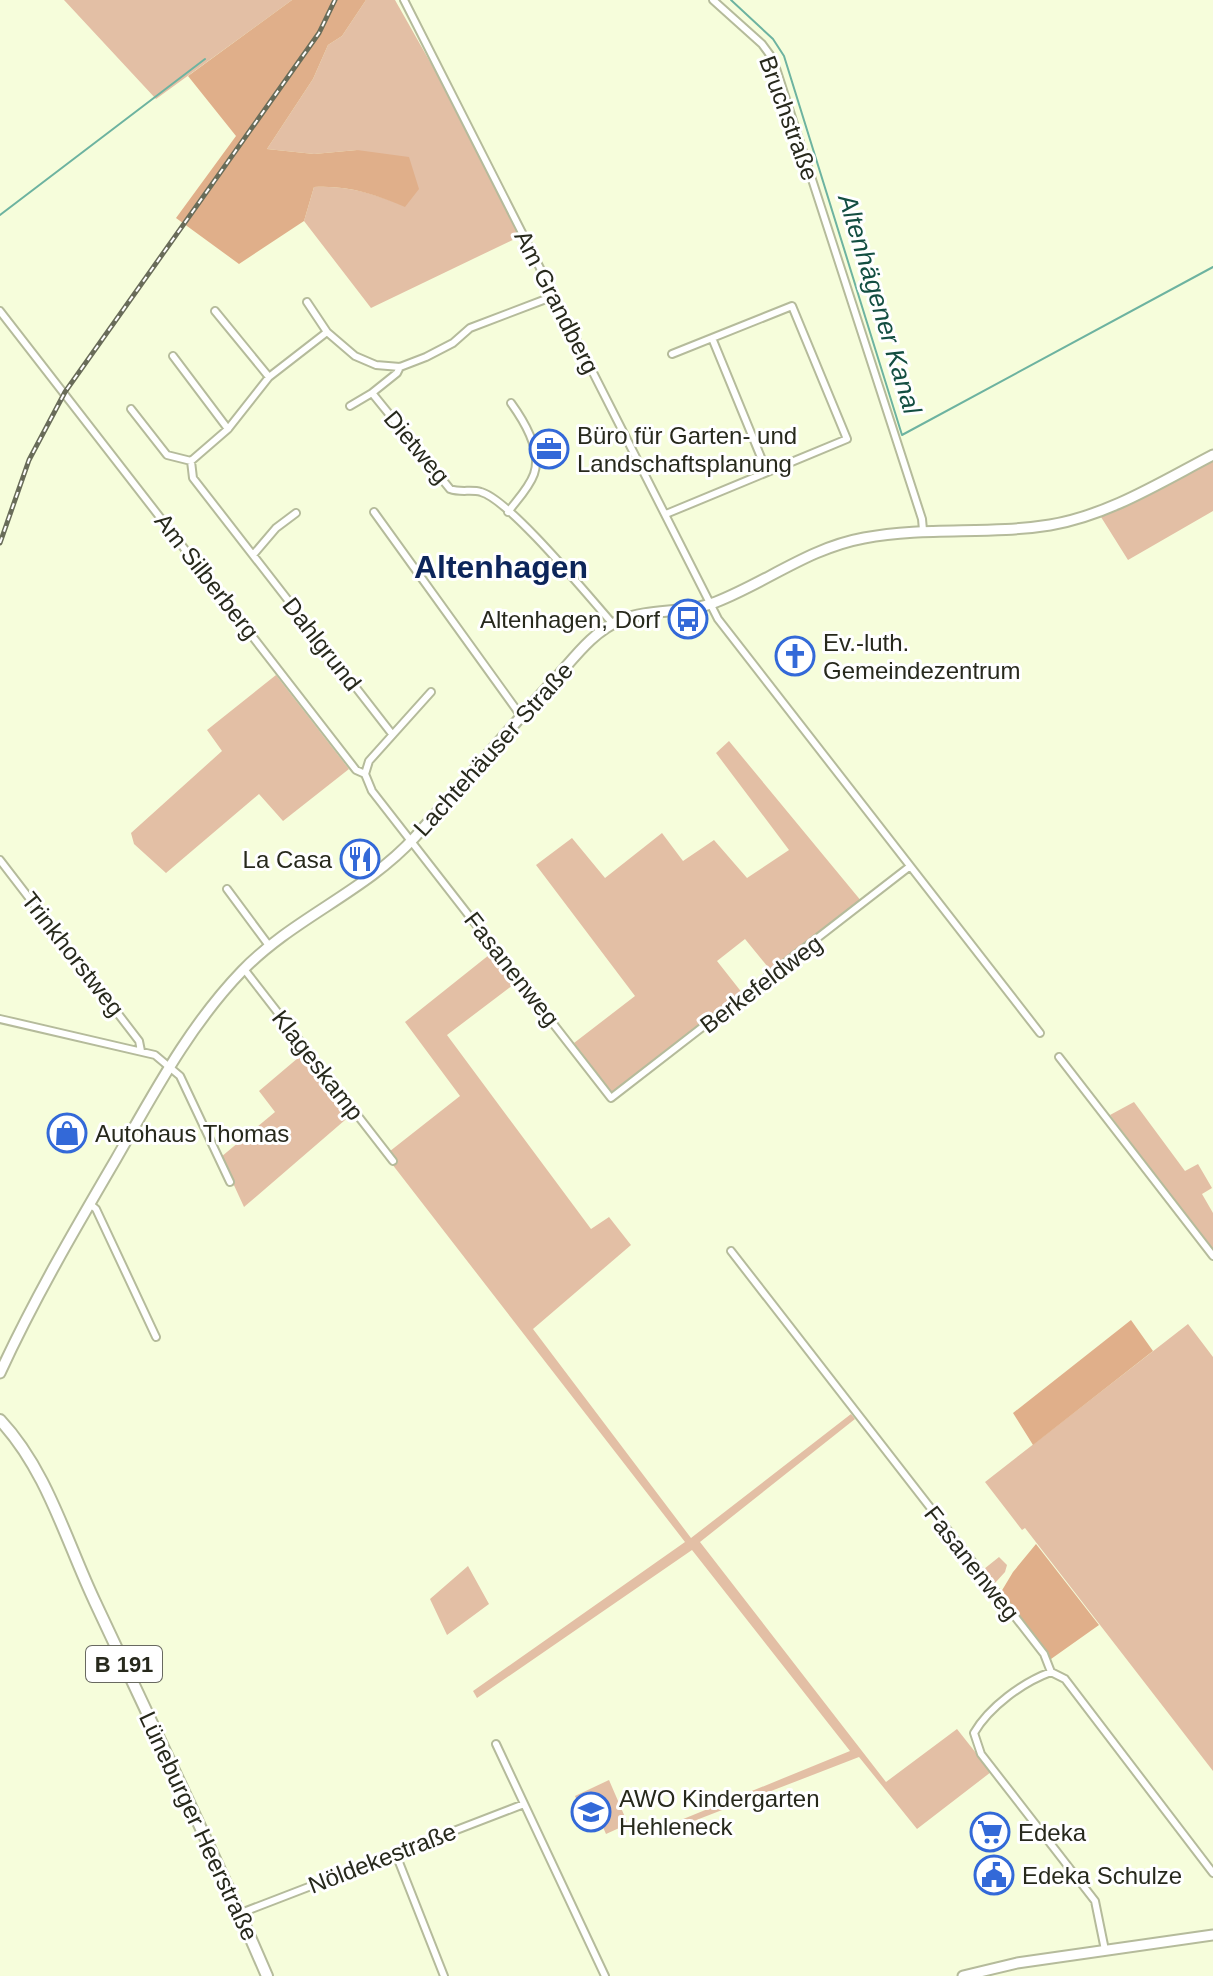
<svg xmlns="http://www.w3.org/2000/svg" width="1213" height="1976" font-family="Helvetica,sans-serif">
<rect width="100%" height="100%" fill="#f6fddb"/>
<path fill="#e3bfa5" d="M 64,0 L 292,0 L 156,99 Z
M 366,0 L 395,0 L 527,233 L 371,308 L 304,221 L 314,187 C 347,185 375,194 405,206 L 357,150 L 314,154 L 267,149 L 313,79 L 328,45 L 342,36 Z
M 1213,461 L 1213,511 L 1128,560 L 1101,517 Z
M 276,675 L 349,769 L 283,821 L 259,794 L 166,873 L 134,844 L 131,833 L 222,751 L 207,730 Z
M 729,741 L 862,902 L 772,972 L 745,939 L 717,961 L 743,994 L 612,1093 L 574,1043 L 635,996 L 536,865 L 572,838 L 605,878 L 662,833 L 683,861 L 714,840 L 747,878 L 789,850 L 716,753 Z
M 494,951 L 517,982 L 447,1035 L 591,1229 L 609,1217 L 631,1245 L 533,1329 L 691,1538 L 851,1414 L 855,1419 L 700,1542 L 886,1782 L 957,1729 L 991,1772 L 917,1829 L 859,1757 L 650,1838 L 649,1833 L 850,1751 L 692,1550 L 477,1698 L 473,1691 L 685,1542 L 385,1155 L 460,1096 L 405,1022 Z
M 305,1052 L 352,1114 L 244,1207 L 221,1157 L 275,1112 L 259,1091 Z
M 1134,1102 L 1185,1171 L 1198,1164 L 1212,1188 L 1202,1194 L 1213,1213 L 1213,1252 L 1110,1115 Z
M 1188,1324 L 1213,1357 L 1213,1771 L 1025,1528 L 1022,1530 L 985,1482 Z
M 999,1557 L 1007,1565 L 1005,1572 L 995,1583 L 984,1569 Z
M 468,1566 L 489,1604 L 447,1635 L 430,1599 Z
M 609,1780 L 628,1824 L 606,1834 L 592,1802 L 580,1807 L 575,1796 Z"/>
<path fill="#e0af8a" d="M 292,0 L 366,0 L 342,36 L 328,45 L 313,79 L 267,149 L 314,154 L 357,150 L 409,157 L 419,189 L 405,207 C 375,194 347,185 314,187 L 304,221 L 239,264 L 176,218 L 236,136 L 188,76 Z
M 1131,1320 L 1153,1351 L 1033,1445 L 1013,1413 Z
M 1036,1544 L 1099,1625 L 1051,1659 L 1001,1592 L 1013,1572 Z"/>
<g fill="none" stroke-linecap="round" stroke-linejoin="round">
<path stroke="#6db3a0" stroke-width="2" d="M 731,0 L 773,39 L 784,56 L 902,435 L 1213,267
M 0,215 L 205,59"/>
<g stroke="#b5bb9b" stroke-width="10">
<path id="street" d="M 404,0 L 718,619 L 1040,1033
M 713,0 L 762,44 L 773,59 L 922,519 L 923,530
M 307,302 L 327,332
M 0,311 L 356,770 L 365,774 L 372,791 L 611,1098 L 909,867
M 215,311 L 269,377
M 712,338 L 767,472
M 173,356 L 228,429
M 400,367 L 397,373 L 372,393 L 450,489 C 461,493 471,489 481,492 C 510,500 589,597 613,624
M 350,406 L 372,393
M 131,409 L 167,455 L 191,461
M 191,461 L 228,429 L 269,377 L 327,332 L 355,356 L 376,365 L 400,367 L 426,357 L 453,343 L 470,328 L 554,296
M 191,461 L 193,478 L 392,734
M 374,512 L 521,716
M 508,512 C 517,500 529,488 534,474 C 542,451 524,421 511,403
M 666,514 L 847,439 L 792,306 L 672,354
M 253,555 L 276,528 L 296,513
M 365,774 L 369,761 L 431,692
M 0,860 L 139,1041 L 141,1051
M 227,889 L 270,947
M 244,969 L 393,1161
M 0,1019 L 155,1055 L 180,1076 L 230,1182
M 1059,1057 L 1213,1256
M 90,1204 L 96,1209 L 156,1337
M 731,1251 L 1044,1654 L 1051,1672 L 1065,1679 L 1213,1873
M 1051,1672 C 1023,1682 989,1707 974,1733 L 981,1754 L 1095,1901 L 1105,1950
M 496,1744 L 605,1976
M 395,1852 L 444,1976
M 241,1913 L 524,1804"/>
</g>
<g stroke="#b5bb9b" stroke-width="13">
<path id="secondary" d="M 0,1373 C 34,1299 75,1229 116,1159 C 154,1093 189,1026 242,971 C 293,918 365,892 415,837 C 462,785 507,731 555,679 C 574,658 593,631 621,620 C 651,608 685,614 716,602 C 767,582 809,548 864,538 C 926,526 988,535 1050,525 C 1109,515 1161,482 1213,455
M 963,1976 L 1017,1963 L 1213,1935"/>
</g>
<g stroke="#b5bb9b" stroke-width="14">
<path id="primary" d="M 0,1420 C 47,1470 66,1541 95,1602 C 153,1726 213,1850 267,1976"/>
</g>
<use href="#street" stroke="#fff" stroke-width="6"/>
<use href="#secondary" stroke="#fff" stroke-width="9"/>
<use href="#primary" stroke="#fff" stroke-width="10"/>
<g stroke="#696c59" stroke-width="5">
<path id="rail" d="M 0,543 L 29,460 L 65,392 L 319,33 L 335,0"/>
</g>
<use href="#rail" stroke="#fff" stroke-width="2" stroke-dasharray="6" stroke-linecap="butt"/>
</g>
<defs>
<g id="office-ring" transform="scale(2)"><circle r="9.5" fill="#fff" stroke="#3369d8" stroke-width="1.5"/><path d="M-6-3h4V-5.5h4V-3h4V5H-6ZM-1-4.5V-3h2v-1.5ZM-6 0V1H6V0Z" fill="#3369d8"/></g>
<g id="bus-ring" transform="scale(2)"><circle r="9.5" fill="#fff" stroke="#3369d8" stroke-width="1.5"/><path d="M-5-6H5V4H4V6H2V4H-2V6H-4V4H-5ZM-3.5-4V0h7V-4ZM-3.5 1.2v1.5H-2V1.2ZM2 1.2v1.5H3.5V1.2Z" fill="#3369d8"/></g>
<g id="church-ring" transform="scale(2)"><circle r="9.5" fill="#fff" stroke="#3369d8" stroke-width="1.5"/><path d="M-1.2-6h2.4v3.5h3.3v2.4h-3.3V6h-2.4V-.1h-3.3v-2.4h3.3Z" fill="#3369d8"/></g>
<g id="restaurant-ring" transform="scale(2)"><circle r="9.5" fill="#fff" stroke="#3369d8" stroke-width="1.5"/><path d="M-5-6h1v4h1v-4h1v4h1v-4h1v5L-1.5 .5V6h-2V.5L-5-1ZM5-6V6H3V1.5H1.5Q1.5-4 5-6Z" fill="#3369d8"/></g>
<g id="shop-ring" transform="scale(2)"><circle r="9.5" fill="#fff" stroke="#3369d8" stroke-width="1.5"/><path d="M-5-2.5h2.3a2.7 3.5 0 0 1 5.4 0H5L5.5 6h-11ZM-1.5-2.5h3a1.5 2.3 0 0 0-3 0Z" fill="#3369d8"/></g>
<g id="school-ring" transform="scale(2)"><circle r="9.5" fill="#fff" stroke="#3369d8" stroke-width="1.5"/><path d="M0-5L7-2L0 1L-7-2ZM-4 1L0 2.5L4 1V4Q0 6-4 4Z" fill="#3369d8"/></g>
<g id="supermarket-ring" transform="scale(2)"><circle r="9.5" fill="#fff" stroke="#3369d8" stroke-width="1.5"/><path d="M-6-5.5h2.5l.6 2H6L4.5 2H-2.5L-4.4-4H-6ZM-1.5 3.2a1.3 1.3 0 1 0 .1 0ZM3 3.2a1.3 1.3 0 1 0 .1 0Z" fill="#3369d8"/></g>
<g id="civic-ring" transform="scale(2)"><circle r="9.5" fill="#fff" stroke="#3369d8" stroke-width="1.5"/><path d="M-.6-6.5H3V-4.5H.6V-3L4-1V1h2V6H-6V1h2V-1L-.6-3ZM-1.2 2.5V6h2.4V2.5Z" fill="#3369d8"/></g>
</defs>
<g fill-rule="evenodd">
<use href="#office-ring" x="549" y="449"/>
<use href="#bus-ring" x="688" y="619"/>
<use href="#church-ring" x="795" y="656"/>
<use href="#restaurant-ring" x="360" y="859"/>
<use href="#shop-ring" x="67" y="1133"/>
<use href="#school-ring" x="591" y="1812"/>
<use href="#supermarket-ring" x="990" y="1832"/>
<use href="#civic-ring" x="994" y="1875"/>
</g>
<g text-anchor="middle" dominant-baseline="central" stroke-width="6" stroke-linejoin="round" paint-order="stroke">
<rect fill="#fff" stroke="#686960" stroke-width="2" x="86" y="1646" width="76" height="36" rx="6"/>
<g font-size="22" font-weight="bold" fill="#27291c">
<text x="124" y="1664">B 191</text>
</g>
<g font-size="24" fill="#27291c" stroke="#fff">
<text transform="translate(789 118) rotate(70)">Bruchstraße</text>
<text transform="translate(557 302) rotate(63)">Am Grandberg</text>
<text transform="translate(417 447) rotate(50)">Dietweg</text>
<text transform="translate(207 576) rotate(52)">Am Silberberg</text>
<text transform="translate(322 644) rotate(52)">Dahlgrund</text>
<text transform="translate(493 749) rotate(-48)">Lachtehäuser Straße</text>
<text transform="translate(73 954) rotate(52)">Trinkhorstweg</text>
<text transform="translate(512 969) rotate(52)">Fasanenweg</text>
<text transform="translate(761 984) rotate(-37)">Berkefeldweg</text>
<text transform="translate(318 1065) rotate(52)">Klageskamp</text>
<text transform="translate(972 1563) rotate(52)">Fasanenweg</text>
<text transform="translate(199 1826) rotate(65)">Lüneburger Heerstraße</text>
<text transform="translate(382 1858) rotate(-21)">Nöldekestraße</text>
</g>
<g font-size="24" fill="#27291c" stroke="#fff" text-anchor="start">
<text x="577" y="435">Büro für Garten- und<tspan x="577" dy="28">Landschaftsplanung</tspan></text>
<text x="660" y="619" text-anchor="end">Altenhagen, Dorf</text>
<text x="823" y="642">Ev.-luth.<tspan x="823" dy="28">Gemeindezentrum</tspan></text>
<text x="332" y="859" text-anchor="end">La Casa</text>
<text x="95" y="1133">Autohaus Thomas</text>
<text x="619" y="1798">AWO Kindergarten<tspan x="619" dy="28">Hehleneck</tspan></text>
<text x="1018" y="1832">Edeka</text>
<text x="1022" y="1875">Edeka Schulze</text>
</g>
<g font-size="26" font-style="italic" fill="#134e41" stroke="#fff">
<text transform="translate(880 304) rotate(73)">Altenhägener Kanal</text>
</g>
<g font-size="32" font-weight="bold" fill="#0c255a" stroke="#fff">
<text x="501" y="567">Altenhagen</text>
</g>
</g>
</svg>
